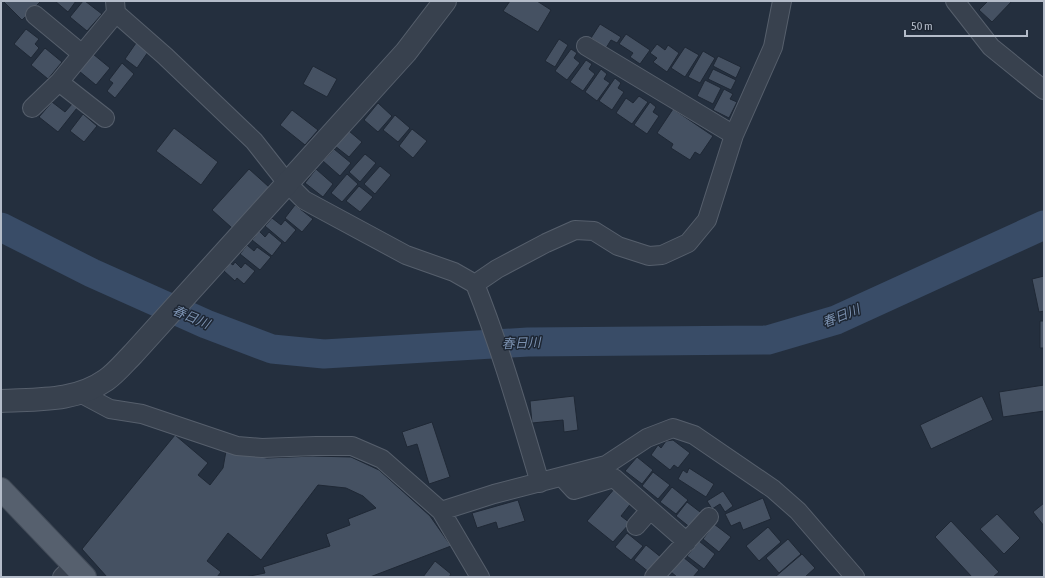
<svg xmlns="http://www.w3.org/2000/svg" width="1045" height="578" font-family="'Asap Condensed','Noto Sans JP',sans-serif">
<rect width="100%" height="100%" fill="#242f3e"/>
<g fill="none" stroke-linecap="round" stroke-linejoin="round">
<path stroke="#394c67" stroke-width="29" d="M 1,227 L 92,273 L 206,324 L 272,349 L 324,354 L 528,342 L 768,340 L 836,320 L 1044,225"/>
</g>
<path fill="#455162" stroke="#1f2835" d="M 3,1 L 41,1 L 22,20 Z
M 55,1 L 76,1 L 68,12 Z
M 83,1 L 85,1 L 102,14 L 87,31 L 70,17 Z
M 510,1 L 537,1 L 551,10 L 538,32 L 503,11 Z
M 988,1 L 1012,1 L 992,22 L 979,10 Z
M 600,24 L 621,37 L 617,43 L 611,40 L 606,48 L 591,38 Z
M 26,29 L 39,39 L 35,44 L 39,48 L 31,58 L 14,44 Z
M 626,34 L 650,50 L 640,64 L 630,57 L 633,53 L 619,44 Z
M 559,39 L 568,45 L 555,67 L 545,61 Z
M 136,43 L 148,52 L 137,68 L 125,59 Z
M 657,44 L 665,50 L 668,45 L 679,53 L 667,72 L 653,62 L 657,58 L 650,53 Z
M 685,47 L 699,55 L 685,77 L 671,68 Z
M 45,48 L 62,62 L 48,79 L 31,65 Z
M 571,49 L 577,53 L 574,58 L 580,63 L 567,80 L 555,71 Z
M 703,51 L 715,58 L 700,83 L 688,77 Z
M 93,54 L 110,68 L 96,85 L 79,71 Z
M 718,56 L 741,67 L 736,78 L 713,66 Z
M 586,60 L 592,64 L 589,69 L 595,74 L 583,91 L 570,82 Z
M 122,63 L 134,74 L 115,98 L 107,91 L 113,83 L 109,80 Z
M 313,66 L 337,79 L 327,97 L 303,84 Z
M 601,69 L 607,74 L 604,79 L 610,83 L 597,101 L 585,92 Z
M 713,69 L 736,80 L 731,90 L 708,79 Z
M 615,78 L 621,83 L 618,88 L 624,92 L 612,110 L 599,101 Z
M 705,80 L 721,88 L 713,104 L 697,96 Z
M 724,89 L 733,94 L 730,99 L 737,102 L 729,118 L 713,110 Z
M 639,96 L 648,102 L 632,124 L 616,113 L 626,98 L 633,103 Z
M 52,102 L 65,112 L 72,104 L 77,108 L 58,132 L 39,117 Z
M 650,102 L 656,107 L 653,112 L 659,116 L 647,134 L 634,125 Z
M 378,103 L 392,116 L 378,132 L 364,120 Z
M 673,109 L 713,136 L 700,155 L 695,152 L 690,160 L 671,148 L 673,144 L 657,133 Z
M 292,110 L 318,130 L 305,145 L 280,125 Z
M 83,114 L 97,126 L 84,142 L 70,131 Z
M 395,115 L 410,128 L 398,142 L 383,130 Z
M 174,128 L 218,162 L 201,185 L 156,151 Z
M 412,129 L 427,141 L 413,158 L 399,146 Z
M 349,131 L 362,142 L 349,157 L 335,146 Z
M 334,149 L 351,163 L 340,176 L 323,161 Z
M 365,154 L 376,163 L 360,182 L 349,172 Z
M 380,166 L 391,175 L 375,194 L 364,184 Z
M 249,169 L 269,187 L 232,228 L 212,210 Z
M 316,169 L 333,184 L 323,197 L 305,183 Z
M 347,174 L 358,184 L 342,202 L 331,193 Z
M 359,186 L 373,197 L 360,212 L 346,201 Z
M 295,205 L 313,219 L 302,232 L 285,218 Z
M 272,218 L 281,225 L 285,220 L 296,230 L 285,243 L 265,226 Z
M 259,231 L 265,237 L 269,232 L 282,243 L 272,256 L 252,240 Z
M 247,245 L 254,251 L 257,247 L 271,257 L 260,270 L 240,254 Z
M 235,262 L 241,268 L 245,263 L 255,271 L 244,284 L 237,278 L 235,281 L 224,271 L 230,263 L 233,265 Z
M 1044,276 L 1044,311 L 1039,312 L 1032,279 Z
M 1040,321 L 1044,321 L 1044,348 L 1040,348 Z
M 1044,385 L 1044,411 L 1003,417 L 999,392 Z
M 574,396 L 578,430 L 564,432 L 563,420 L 532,423 L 530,401 Z
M 982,396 L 993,420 L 931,449 L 920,425 Z
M 432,422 L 450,477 L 429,484 L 417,444 L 407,447 L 402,432 Z
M 175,435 L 208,463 L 198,475 L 210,485 L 223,468 L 226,451 L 267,458 L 313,456 L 351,457 L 379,470 L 430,516 L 451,546 L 370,577 L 245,577 L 265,573 L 263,567 L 330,546 L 326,534 L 350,525 L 348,519 L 376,508 L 363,496 L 346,488 L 318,485 L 261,560 L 228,533 L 207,561 L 221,572 L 217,577 L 107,577 L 82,549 Z
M 673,440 L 690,453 L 678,468 L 674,465 L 670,470 L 651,455 L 658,445 L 661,448 L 666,441 Z
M 637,457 L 653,470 L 642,484 L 625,471 Z
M 689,468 L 714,484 L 706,497 L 678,479 L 683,470 L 687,473 Z
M 653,472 L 670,485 L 658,499 L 642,486 Z
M 672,487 L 688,500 L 676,514 L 660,502 Z
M 615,488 L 632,502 L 621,516 L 630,523 L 613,542 L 587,521 Z
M 723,491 L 733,506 L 725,512 L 720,504 L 712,509 L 707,501 Z
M 763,498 L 771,519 L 743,530 L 740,522 L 731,526 L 725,514 Z
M 518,500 L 525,521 L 498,529 L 496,522 L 477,528 L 472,513 Z
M 687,502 L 704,515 L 692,529 L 676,516 Z
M 1044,503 L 1044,526 L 1033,512 Z
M 997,514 L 1020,538 L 1004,554 L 980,529 Z
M 951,521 L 999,572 L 993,577 L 972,577 L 935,537 Z
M 714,524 L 731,537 L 719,552 L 703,539 Z
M 768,527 L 781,542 L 759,561 L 746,546 Z
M 627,533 L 643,546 L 631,560 L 615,547 Z
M 788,539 L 801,554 L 779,573 L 766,558 Z
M 699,541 L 715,554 L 704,569 L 687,556 Z
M 646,545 L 662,558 L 650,573 L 634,560 Z
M 802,554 L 815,568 L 805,577 L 775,577 Z
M 683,557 L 699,570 L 693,577 L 677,577 L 671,572 Z
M 435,561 L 451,574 L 449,577 L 423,577 Z"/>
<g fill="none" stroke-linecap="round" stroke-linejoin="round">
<g stroke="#565f6c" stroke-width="20">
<path id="minor" d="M 115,1 L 116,13 L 165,56 L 254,141 L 287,183 L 304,200 L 406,255 L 454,272 L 475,284 C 501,349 520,416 540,483
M 955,1 L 991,47 L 1044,90
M 35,15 L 82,54
M 586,46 L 734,135
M 59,82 L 105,118
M 32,108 L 59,82 L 116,13
M 475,284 L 497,269 L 546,243 L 575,230 L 594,231 L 618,246 L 649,256 L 662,255 L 688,243 L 707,220 L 734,135 L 773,47 L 782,1
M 80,393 L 110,409 L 142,414 L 237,446 L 262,448 L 316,446 L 352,446 L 382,459 L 441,511 L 480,577
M 562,477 L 574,490 L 614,478 L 687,542
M 441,511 L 494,494 L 606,465 L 647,438 L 673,428 L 694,435 L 773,489 L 798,511 L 855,577
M 636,526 L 650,510
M 62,577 L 74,565
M 654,577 L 709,517"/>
</g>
<g stroke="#565f6c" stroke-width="24">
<path id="tertiary" d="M 1,401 C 37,399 75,402 106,380 C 116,373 124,363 133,354 L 406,52 L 445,1"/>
</g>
<g stroke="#414a57" stroke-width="24">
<path id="primary" d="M 1,489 L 85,577"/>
</g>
<use href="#minor" stroke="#38414e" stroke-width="18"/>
<use href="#tertiary" stroke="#38414e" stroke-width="22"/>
<use href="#primary" stroke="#56606e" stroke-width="22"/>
</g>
<g text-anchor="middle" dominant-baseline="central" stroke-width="3" stroke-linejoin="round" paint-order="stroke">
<g font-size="13" font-style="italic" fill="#7c92b1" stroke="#1d2633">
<text transform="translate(841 316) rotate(-22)">春日川</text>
<text transform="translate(191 317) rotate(23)">春日川</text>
<text transform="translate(521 343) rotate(-2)">春日川</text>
</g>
</g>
<rect width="1045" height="578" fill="none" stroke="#b4bcc9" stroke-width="4"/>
<path d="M905 30v6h122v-6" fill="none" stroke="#b4bcc9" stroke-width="2"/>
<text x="911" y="30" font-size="12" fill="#b4bcc9" stroke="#1d2633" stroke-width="3" paint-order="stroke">50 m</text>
</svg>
